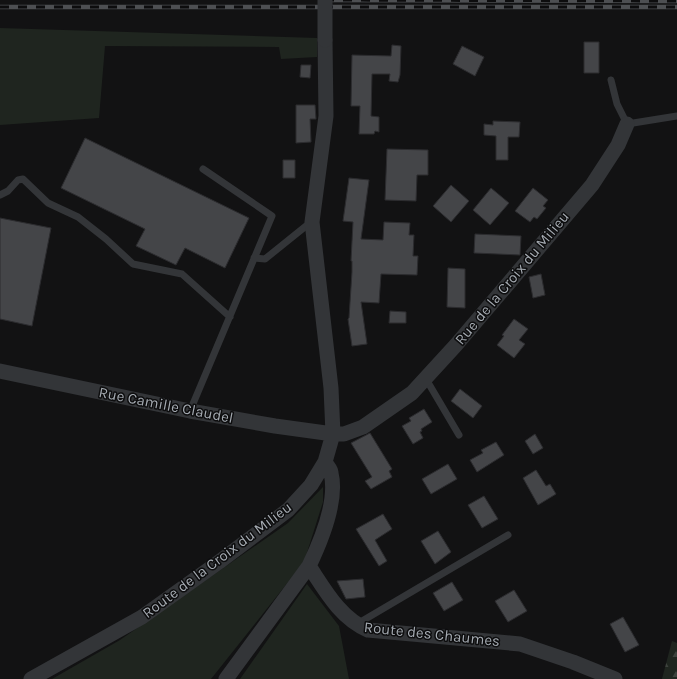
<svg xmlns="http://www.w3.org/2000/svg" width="677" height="679" font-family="Karla,sans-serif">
<defs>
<pattern id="forest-firs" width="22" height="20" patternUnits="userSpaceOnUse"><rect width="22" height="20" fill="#1f251f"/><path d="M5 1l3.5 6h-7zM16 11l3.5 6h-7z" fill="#3d423d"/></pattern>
</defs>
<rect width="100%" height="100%" fill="#121213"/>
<path fill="#1f251f" d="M 0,28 L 317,38 L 317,57 L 281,59 L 279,47 L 105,46 L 99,118 L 0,125 Z
M 323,487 L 323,502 L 304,562 L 211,679 L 52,679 L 120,640 L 288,523 Z
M 307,584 L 339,626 L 349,679 L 240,679 Z"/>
<path fill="url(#forest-firs)" d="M 672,641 L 677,643 L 677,679 L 662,679 Z"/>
<path fill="#444548" stroke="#2c2c2f" d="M 584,42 L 599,42 L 599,73 L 584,73 Z
M 392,45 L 401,46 L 400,75 L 398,82 L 389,81 L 390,74 L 372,74 L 371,116 L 379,117 L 379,132 L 375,131 L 374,134 L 359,134 L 360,106 L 351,106 L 352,55 L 391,56 Z
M 462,46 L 484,57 L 475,76 L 453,64 Z
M 301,65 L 311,65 L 310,78 L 300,77 Z
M 296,105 L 315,105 L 316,119 L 310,119 L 311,142 L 296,143 Z
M 493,121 L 520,122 L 519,137 L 508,137 L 508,160 L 496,160 L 496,136 L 484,135 L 484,124 L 493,125 Z
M 85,138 L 249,218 L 225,268 L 185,248 L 176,265 L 136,246 L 145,229 L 61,188 Z
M 387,149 L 428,150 L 428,175 L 417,175 L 416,201 L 385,200 Z
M 283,160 L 295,160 L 295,178 L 283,178 Z
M 349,178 L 369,180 L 361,239 L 383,240 L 384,222 L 410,223 L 409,235 L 414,235 L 413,256 L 418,256 L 417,275 L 381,274 L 379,303 L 361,302 L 367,344 L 352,346 L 348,319 L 349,318 L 352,272 L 352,261 L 351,261 L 353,222 L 343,221 Z
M 451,185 L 469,201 L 451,222 L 433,206 Z
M 491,188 L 509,203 L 490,225 L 473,210 Z
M 533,188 L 548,200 L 543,206 L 546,208 L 537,219 L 534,217 L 530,222 L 515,211 Z
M 0,218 L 51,228 L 32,326 L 0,319 Z
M 475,234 L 521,236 L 520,255 L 474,253 Z
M 448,268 L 465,269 L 465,308 L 447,307 Z
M 541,274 L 545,295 L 533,298 L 529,277 Z
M 390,311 L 406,312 L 406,323 L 389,323 Z
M 514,319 L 528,329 L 519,340 L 525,344 L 514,358 L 497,345 L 504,336 L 502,335 Z
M 460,389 L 482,406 L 473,418 L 451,401 Z
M 424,409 L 432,422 L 421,429 L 422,431 L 420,432 L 423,438 L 413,444 L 402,426 L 411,421 L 409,418 Z
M 370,433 L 392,469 L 389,471 L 392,477 L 371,489 L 365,481 L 372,477 L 351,443 Z
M 535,434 L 543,448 L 533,454 L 525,441 Z
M 496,442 L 504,455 L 477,472 L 470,460 L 483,453 L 481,450 Z
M 448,464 L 457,479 L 431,494 L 422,479 Z
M 536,470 L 546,486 L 550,484 L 556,494 L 538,505 L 523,478 Z
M 484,496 L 498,519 L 482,528 L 468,505 Z
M 383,514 L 392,529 L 375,540 L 387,561 L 379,566 L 356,529 Z
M 438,531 L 451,552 L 435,564 L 421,541 Z
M 363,579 L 365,597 L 346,599 L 337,581 Z
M 452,582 L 463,600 L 444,611 L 433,593 Z
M 514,590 L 527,611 L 508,622 L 495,601 Z
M 623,617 L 639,645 L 625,652 L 610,624 Z"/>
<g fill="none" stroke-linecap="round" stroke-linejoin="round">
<path stroke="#333538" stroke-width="7" d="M 611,80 L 617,104 L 627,124 L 677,116
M 0,195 L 8,191 L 18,180 L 23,179 L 48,203 L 78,217 L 106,239 L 133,264 L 182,274 L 230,317
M 254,258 L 265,259 L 311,222
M 426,379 L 459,435
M 190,411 L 272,216 L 203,169
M 357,624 L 508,535"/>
<path stroke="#333538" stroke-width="15" d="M 0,371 L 190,411 L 275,426 L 333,434 L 344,434 L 363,427 L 412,393 L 456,345 L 592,185 L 618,145 L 627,124
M 325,462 C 327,466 331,469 331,473 C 338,501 321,541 309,566 C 325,590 340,618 368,630 L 520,644 L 573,662 L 615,679
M 31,679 L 142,617 L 219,562 L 288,510 L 311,485 L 325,462 L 333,434 L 331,388 L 312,222 L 326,116 L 325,40
M 226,679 L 309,566"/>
<g stroke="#4d4f52" stroke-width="4.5">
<path id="rail" d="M 325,0 L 677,1
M 0,7 L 677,7"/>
</g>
<use href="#rail" stroke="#0d0d0e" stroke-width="3" stroke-dasharray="9" stroke-linecap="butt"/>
<path stroke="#333538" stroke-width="15" d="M 325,40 L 325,0"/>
</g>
<g text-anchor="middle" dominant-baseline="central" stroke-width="3" stroke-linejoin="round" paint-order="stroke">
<g font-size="15" fill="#a5abb2" stroke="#0d0d0e">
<text transform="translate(512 278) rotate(-50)">Rue de la Croix du Milieu</text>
<text transform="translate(166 405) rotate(11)">Rue Camille Claudel</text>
<text transform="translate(217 560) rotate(-37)">Route de la Croix du Milieu</text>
<text transform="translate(432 634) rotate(6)">Route des Chaumes</text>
</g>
</g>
</svg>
